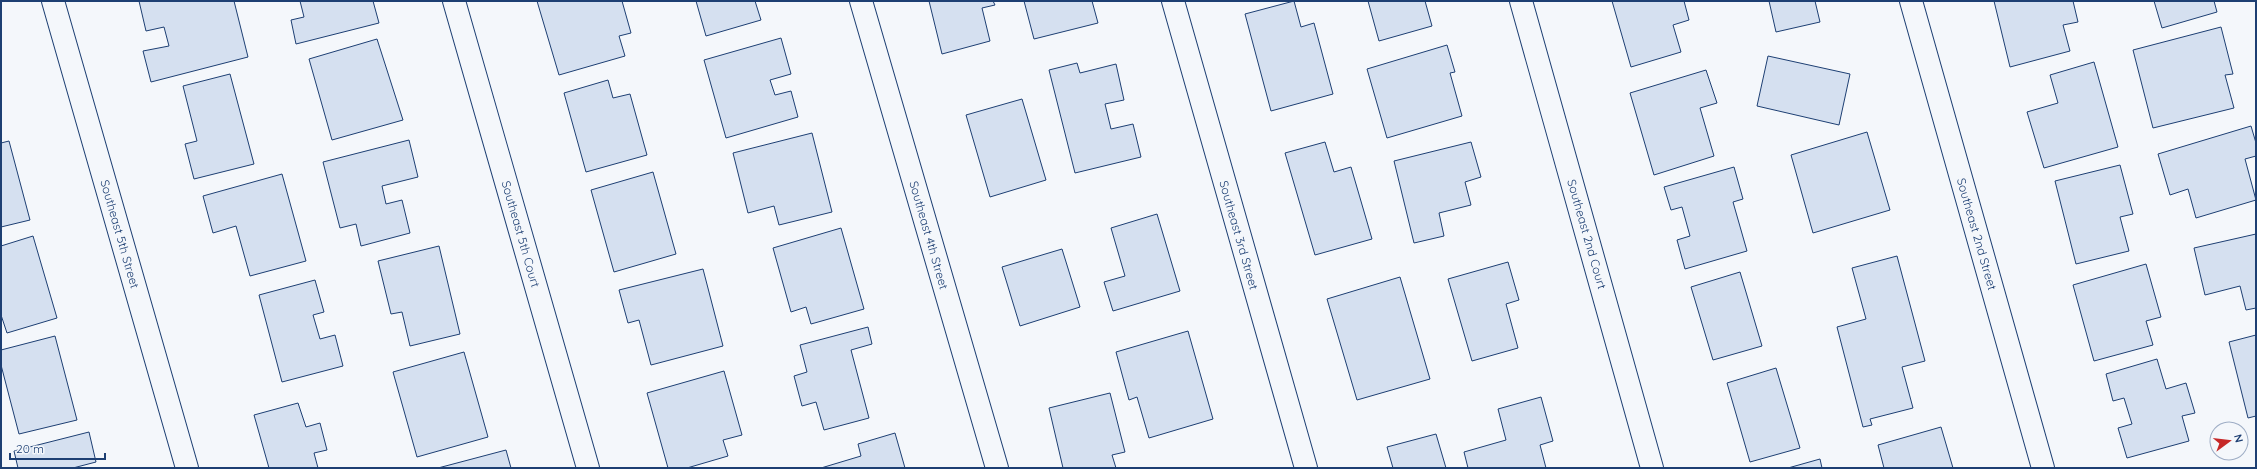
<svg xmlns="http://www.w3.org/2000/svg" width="2257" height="469" font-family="Quicksand,sans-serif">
<rect width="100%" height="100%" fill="#f4f7fb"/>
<path fill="#d5e0f0" stroke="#1d3f73" d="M 139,1 L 234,1 L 248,57 L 151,82 L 143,51 L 169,46 L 164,27 L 146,31 Z
M 300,1 L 373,1 L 379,23 L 296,44 L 291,20 L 304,17 Z
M 537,1 L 622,1 L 631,33 L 619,36 L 625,56 L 559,75 Z
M 696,1 L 755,1 L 761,20 L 706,36 Z
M 929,1 L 993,1 L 995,5 L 982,8 L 990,41 L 942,54 Z
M 1024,1 L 1092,1 L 1098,23 L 1034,39 Z
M 1294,1 L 1301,27 L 1314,23 L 1333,94 L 1271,111 L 1245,14 Z
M 1368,1 L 1425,1 L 1432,26 L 1379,41 Z
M 1612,1 L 1684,1 L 1689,20 L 1673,25 L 1681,52 L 1631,67 Z
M 1769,1 L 1815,1 L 1820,22 L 1776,32 Z
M 1994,1 L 2073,1 L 2078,22 L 2063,25 L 2070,51 L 2010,67 Z
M 2154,1 L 2214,1 L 2217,12 L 2162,28 Z
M 2221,27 L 2233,74 L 2225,75 L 2234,108 L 2153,128 L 2133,50 Z
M 781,38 L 791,74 L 770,80 L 775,95 L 791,91 L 798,117 L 726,138 L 704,60 Z
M 377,39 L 403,120 L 332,140 L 309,59 Z
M 1447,45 L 1455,72 L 1450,73 L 1462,116 L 1387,138 L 1367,69 Z
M 1768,56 L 1850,74 L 1839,125 L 1757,106 Z
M 2094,62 L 2118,147 L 2044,168 L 2027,112 L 2058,103 L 2050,75 Z
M 1077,63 L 1080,73 L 1116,64 L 1124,100 L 1105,104 L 1111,129 L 1133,124 L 1141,157 L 1075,173 L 1049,70 Z
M 1706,70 L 1717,103 L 1700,108 L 1714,156 L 1654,175 L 1630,93 Z
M 230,74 L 254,164 L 194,179 L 185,144 L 197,141 L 183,86 Z
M 608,80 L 613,98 L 630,94 L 647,155 L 586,172 L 564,93 Z
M 1022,99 L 1046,180 L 990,197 L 966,115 Z
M 2251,126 L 2256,143 L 2256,156 L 2245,159 L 2256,200 L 2196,218 L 2188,189 L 2170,195 L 2158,154 Z
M 1867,132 L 1890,210 L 1813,233 L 1791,155 Z
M 812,133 L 832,212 L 779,225 L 774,206 L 748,213 L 733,153 Z
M 409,140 L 418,177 L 382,186 L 386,204 L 402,200 L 410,233 L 361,246 L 356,224 L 340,228 L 323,162 Z
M 9,141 L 30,220 L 1,227 L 1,143 Z
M 1325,142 L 1334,172 L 1351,167 L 1372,239 L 1315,255 L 1285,153 Z
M 1471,142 L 1481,177 L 1465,182 L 1471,205 L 1439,213 L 1444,236 L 1414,243 L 1394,161 Z
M 2120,165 L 2133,214 L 2120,217 L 2129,251 L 2076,264 L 2055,181 Z
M 1734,167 L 1743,199 L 1733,202 L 1747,251 L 1685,269 L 1677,240 L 1690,236 L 1682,207 L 1671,210 L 1664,187 Z
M 653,172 L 676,254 L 614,272 L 591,190 Z
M 282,174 L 306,261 L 250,276 L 236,226 L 213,233 L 203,196 Z
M 1157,214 L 1180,291 L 1113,311 L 1104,282 L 1125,276 L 1111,228 Z
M 841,228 L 864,309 L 811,324 L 806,307 L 791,312 L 773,248 Z
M 2256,234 L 2256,308 L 2246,310 L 2240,286 L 2205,295 L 2194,248 Z
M 33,236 L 57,318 L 7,333 L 1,315 L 1,246 Z
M 439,246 L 460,334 L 410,346 L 402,312 L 391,314 L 378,261 Z
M 1062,249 L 1080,307 L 1020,326 L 1002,267 Z
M 1897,256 L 1925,361 L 1902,367 L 1913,408 L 1870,419 L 1872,425 L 1863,427 L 1837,327 L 1866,319 L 1852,268 Z
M 1508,262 L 1519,300 L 1506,304 L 1518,348 L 1472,361 L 1448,279 Z
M 2146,264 L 2161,317 L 2146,321 L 2153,345 L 2094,361 L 2073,285 Z
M 703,269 L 723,346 L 651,365 L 639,320 L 628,323 L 619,290 Z
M 1740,272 L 1762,346 L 1713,360 L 1691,287 Z
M 1400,277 L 1430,379 L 1357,400 L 1327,299 Z
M 315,280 L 324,312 L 313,315 L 320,339 L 335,335 L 343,366 L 282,382 L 259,295 Z
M 868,327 L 872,344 L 851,350 L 869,418 L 824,430 L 816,402 L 802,406 L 794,376 L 807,372 L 800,345 Z
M 1188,331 L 1213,419 L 1149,438 L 1137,397 L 1129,400 L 1116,352 Z
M 2256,335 L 2256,416 L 2248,418 L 2229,342 Z
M 55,336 L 77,420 L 19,434 L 1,365 L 1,350 Z
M 464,352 L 488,437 L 417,457 L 393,372 Z
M 2157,359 L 2166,389 L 2186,383 L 2195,413 L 2182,416 L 2189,441 L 2127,458 L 2118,428 L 2132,424 L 2124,398 L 2113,401 L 2106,374 Z
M 1776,368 L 1800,448 L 1750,462 L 1727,383 Z
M 724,371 L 742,435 L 723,440 L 728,456 L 687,468 L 668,468 L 647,393 Z
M 1110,393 L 1125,452 L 1112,455 L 1116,468 L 1063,468 L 1049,408 Z
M 1541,397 L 1553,441 L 1540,445 L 1546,468 L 1468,468 L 1464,452 L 1506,440 L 1498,409 Z
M 298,403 L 306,427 L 320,423 L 327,450 L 314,453 L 318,468 L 269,468 L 254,415 Z
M 1941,427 L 1953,468 L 1884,468 L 1878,445 Z
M 89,432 L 96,462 L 73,468 L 18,468 L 14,451 Z
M 895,433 L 905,468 L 821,468 L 861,456 L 858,444 Z
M 1436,434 L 1446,468 L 1393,468 L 1387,447 Z
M 506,450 L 511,468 L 438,468 Z
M 1820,459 L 1822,468 L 1788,468 Z"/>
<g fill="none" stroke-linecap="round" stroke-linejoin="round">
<g stroke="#1d3f73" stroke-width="24">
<path id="minor" d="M 53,1 L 187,468
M 454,1 L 588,468
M 861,1 L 997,468
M 1173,1 L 1306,468
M 1521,1 L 1652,468
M 1911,1 L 2043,468"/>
</g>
<use href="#minor" stroke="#f4f7fb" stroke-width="22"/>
</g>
<g text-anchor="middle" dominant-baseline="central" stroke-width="3" stroke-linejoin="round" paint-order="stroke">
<g font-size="12" fill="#1d3f73" stroke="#f4f7fb">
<text transform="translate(120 234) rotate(74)">Southeast 5th Street</text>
<text transform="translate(521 234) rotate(74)">Southeast 5th Court</text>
<text transform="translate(1587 234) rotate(74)">Southeast 2nd Court</text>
<text transform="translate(1977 234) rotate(74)">Southeast 2nd Street</text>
<text transform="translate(929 235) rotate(74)">Southeast 4th Street</text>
<text transform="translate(1239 235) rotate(74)">Southeast 3rd Street</text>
</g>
</g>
<rect width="2257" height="469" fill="none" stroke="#1d3f73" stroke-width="4"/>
<g transform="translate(2229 441) rotate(75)"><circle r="19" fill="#f4f7fb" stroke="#9eadc5"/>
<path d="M0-3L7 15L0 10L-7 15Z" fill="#c62828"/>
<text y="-6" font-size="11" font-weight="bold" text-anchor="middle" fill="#1d3f73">N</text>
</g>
<path d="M10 453v6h95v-6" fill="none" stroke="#1d3f73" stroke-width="2"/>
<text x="16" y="453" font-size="12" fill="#1d3f73" stroke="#f4f7fb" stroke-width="3" paint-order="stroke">20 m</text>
</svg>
